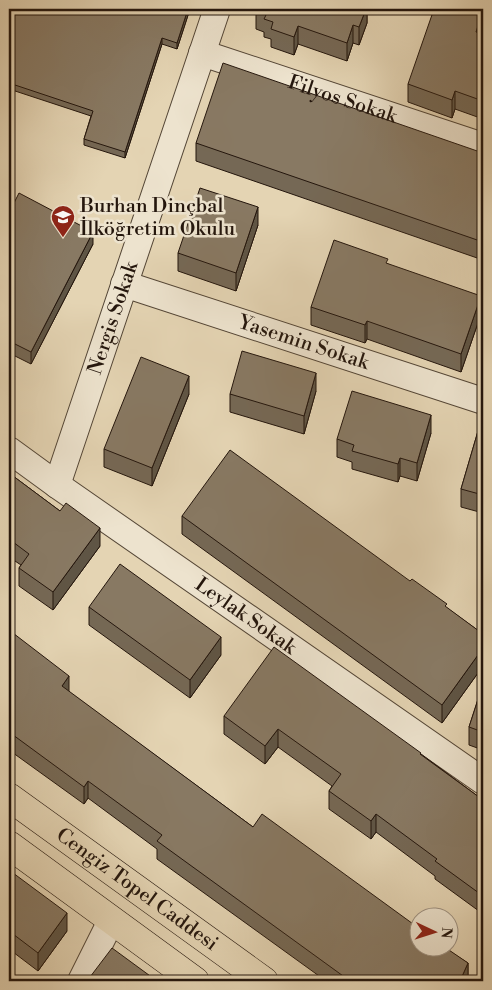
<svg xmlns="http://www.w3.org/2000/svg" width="492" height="990" font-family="'Libre Bodoni',serif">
<rect width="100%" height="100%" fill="#e4d4b3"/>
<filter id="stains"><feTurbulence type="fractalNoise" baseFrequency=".004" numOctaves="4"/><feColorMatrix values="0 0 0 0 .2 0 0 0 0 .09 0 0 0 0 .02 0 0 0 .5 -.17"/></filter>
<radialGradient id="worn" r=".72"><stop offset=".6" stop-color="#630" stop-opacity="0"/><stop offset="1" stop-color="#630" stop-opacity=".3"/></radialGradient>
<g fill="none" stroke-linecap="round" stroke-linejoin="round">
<g stroke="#544636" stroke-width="28">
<g id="minor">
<path id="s1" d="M 202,53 L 483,146"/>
<path id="s2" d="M 124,284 L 483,401"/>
<path id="s3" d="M 9,450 L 57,485 L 483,781"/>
<path id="s4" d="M 57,485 L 217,9"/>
<path d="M 81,981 L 111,921"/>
</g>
</g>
<g stroke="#24160d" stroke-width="29">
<g id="major">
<path id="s5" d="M 9,797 L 264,981"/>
<path d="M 9,845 L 195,981"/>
</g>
</g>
<use href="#minor" stroke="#ede3ce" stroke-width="26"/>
<use href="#major" stroke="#e4d4b3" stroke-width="28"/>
</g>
<path fill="#756855" stroke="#24160d" d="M 9,9 L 190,9 L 177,49 L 162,44 L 125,158 L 84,145 L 84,139 L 91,116 L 9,89 Z
M 367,9 L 367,23 L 359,45 L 353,43 L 347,61 L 298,44 L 294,55 L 271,47 L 271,39 L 264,37 L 264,32 L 256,29 L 256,11 Z
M 481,34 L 483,34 L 483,119 L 455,109 L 452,118 L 408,102 L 408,84 Z
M 196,143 L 483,153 L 483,260 L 196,161 Z
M 9,213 L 93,244 L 31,364 L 9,353 Z
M 258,225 L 236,291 L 178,271 L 178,253 Z
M 388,264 L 481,314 L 461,372 L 367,339 L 365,343 L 311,325 L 311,307 Z
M 316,391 L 304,434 L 230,412 L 230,394 Z
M 189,394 L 152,486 L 104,467 L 104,449 Z
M 483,414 L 483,513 L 461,507 L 461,489 Z
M 431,433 L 417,481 L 400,476 L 398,482 L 352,469 L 352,462 L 337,457 L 337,439 Z
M 9,473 L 60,511 L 100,546 L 53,610 L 19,586 L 19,568 L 21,565 L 9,557 Z
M 182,516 L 447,608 L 483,634 L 483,666 L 442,723 L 182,534 Z
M 89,607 L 221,655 L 190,698 L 89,625 Z
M 9,630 L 69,692 L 253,827 L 468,963 L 468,981 L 326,981 L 157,859 L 157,849 L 88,798 L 84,804 L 9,750 Z
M 483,684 L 483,750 L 469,745 L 469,727 Z
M 224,716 L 421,754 L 483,800 L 483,914 L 435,879 L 435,876 L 376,832 L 371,839 L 329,809 L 329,791 L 332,786 L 278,747 L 265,764 L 224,734 Z
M 9,870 L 67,931 L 38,971 L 9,949 Z"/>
<path fill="#5f5545" stroke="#24160d" d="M 188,9 L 190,9 L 177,49 L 177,43 Z
M 366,9 L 367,9 L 367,23 L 359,45 L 359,27 Z
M 481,16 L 481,34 L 476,32 Z
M 353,25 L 353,43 L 347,61 L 347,43 Z
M 298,26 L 298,44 L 294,55 L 294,37 Z
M 162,38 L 162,44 L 125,158 L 125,152 Z
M 455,91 L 455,109 L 452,118 L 452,100 Z
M 258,207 L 258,225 L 236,291 L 236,273 Z
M 93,232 L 93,244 L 31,364 L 31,352 Z
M 481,296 L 481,314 L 461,372 L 461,354 Z
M 367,321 L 367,339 L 365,343 L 365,325 Z
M 316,373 L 316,391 L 304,434 L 304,416 Z
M 189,376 L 189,394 L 152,486 L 152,468 Z
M 431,415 L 431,433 L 417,481 L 417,463 Z
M 400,458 L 400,476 L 398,482 L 398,464 Z
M 100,528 L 100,546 L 53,610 L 53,592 Z
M 221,637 L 221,655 L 190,698 L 190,680 Z
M 483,648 L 483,666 L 442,723 L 442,705 Z
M 69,676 L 69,693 L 62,686 Z
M 278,729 L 278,747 L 265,764 L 265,746 Z
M 88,781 L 88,798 L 84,804 L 84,787 Z
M 376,814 L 376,832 L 371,839 L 371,821 Z
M 67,913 L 67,931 L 38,971 L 38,953 Z
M 468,963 L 468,981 L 460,981 Z"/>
<path fill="#887963" stroke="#24160d" d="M 9,9 L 188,9 L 177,43 L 162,38 L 125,152 L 84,139 L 93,111 L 9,83 Z
M 257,9 L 366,9 L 359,27 L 353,25 L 347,43 L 298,26 L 294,37 L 271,29 L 273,22 L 264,19 L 266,15 L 256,11 Z
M 434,9 L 461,9 L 481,16 L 476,32 L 483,34 L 483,101 L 455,91 L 452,100 L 408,84 Z
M 223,63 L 483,153 L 483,242 L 196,143 Z
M 200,188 L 258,207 L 236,273 L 178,253 Z
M 19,193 L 93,232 L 31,352 L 9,341 L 9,213 Z
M 334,240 L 388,259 L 386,263 L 481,296 L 461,354 L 367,321 L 365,325 L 311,307 Z
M 242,351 L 316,373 L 304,416 L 230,394 Z
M 141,357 L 189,376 L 152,468 L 104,449 Z
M 352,391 L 431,415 L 417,463 L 400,458 L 398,464 L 352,451 L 354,445 L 337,439 Z
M 483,414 L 483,495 L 461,489 Z
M 230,450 L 410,581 L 412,579 L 447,604 L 445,606 L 483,634 L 483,648 L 442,705 L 182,516 Z
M 9,473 L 60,511 L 66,503 L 100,528 L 53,592 L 19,568 L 29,554 L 9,539 Z
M 120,564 L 221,637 L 190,680 L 89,607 Z
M 9,630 L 69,676 L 62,686 L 253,827 L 262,814 L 420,929 L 420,948 L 446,948 L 468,963 L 460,981 L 350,981 L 157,841 L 162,835 L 88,781 L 84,787 L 9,732 Z
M 274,647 L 421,753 L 420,754 L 483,800 L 483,896 L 435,861 L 437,859 L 376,814 L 371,821 L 329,791 L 341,774 L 278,729 L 265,746 L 224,716 Z
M 483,684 L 483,732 L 469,727 Z
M 9,870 L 67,913 L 38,953 L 9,931 Z
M 112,948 L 157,981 L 87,981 Z"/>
<defs>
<g id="school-pin" transform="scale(1.25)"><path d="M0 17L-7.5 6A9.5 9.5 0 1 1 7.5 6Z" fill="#8f2418" stroke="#ede3ce"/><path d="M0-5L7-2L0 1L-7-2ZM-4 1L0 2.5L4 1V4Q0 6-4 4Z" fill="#fff"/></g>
</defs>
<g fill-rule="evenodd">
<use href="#school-pin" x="63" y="217"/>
</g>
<g text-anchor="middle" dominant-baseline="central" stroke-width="5" stroke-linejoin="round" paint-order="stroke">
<g font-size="20" fill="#24160d" stroke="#ede3ce">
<text stroke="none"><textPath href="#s1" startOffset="148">Filyos Sokak</textPath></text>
<text stroke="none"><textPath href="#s4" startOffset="176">Nergis Sokak</textPath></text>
<text stroke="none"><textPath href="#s2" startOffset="189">Yasemin Sokak</textPath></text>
<text stroke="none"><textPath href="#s3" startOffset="289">Leylak Sokak</textPath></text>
<text stroke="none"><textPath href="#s5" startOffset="158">Cengiz Topel Caddesi</textPath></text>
</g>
<g font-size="20" fill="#24160d" stroke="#ede3ce" text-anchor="start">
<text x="80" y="206">Burhan Dinçbal<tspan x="80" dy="23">İlköğretim Okulu</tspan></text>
</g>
</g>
<rect width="492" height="990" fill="none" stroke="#e4d4b3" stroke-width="30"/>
<rect x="10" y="10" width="472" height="970" fill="none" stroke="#24160d" stroke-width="2.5"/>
<rect x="15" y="15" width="462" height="960" fill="none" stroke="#24160d"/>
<g transform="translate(434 932) rotate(94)"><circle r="24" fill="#ede3ce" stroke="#9d9181"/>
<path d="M0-4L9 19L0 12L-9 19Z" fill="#8f2418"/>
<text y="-8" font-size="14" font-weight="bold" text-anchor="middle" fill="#24160d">N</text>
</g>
<rect width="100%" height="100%" filter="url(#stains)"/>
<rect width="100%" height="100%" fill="url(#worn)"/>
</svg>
